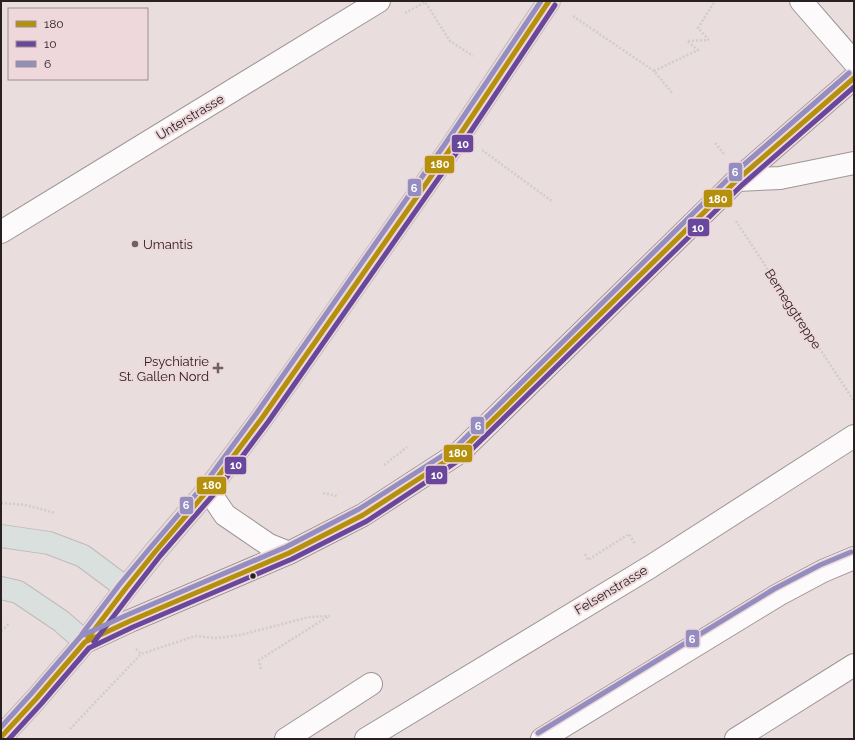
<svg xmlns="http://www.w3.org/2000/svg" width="855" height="740" font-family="Raleway,sans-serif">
<rect width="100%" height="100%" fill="#e9ddde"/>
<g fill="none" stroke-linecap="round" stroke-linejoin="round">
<g stroke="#9e9596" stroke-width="24">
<path id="minor" d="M 801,1 L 854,62
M 737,180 L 780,178 L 854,163
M 1,232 L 379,1
M 208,490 L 225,515 L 269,545 L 289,553
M 85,642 L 130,621 L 289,553 L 363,515 L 460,452 L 718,199 L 737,180 L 854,78
M 286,739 L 371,684
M 366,739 L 650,567 L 854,436
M 542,739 L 778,595 L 823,571 L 854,558
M 736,739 L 854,665"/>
</g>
<g stroke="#c0baba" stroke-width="24">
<path id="major" d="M 1,536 L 49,543 L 83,556 L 126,588
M 1,588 L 18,592 L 61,621 L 85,642
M 1,737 L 36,699 L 85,642 L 126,588 L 155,552 L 208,490 L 262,418 L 451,148 L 549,1"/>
</g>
<path stroke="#d0cdcd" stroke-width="2.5" stroke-dasharray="2 2" stroke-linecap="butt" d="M 405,13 L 425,2 L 450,41 L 473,56
M 573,16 L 654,71 L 673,94
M 709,40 L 698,28 L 715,1
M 688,41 L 709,40
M 654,71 L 698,50 L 687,41
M 715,143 L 724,154
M 482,150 L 553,202
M 736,221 L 854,401
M 384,465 L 407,447
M 323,493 L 337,496
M 1,503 L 26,505 L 55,513
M 585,554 L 588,560 L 629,534 L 635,544
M 1,631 L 10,623
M 136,649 L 141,654 L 195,636 L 216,638 L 240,635 L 309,617 L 330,616
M 261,669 L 259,660 L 329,616
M 70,729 L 141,654"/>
<use href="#minor" stroke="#fcfafa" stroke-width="22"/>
<use href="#major" stroke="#dae0dd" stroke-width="22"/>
<g stroke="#eed8db" stroke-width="8">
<path id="bus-1" d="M 88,638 L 126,588 L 155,552 L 208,490 L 262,418 L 451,148 L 549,1
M 1,737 L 36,699 L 85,642 L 130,621 L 289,553 L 363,515 L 460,452 L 737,180 L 854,78"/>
</g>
<g stroke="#eed8db" stroke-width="8">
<path id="bus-2" d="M 94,642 L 132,592 L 160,556 L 214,494 L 268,422 L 457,152 L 555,5
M 9,739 L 41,704 L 89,648 L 133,627 L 292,559 L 367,521 L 464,457 L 742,185 L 854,87"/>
</g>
<g stroke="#eed8db" stroke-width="8">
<path id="bus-3" d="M 82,634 L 120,584 L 150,548 L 203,486 L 256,414 L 445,144 L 541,1
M 1,727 L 31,694 L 81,636 L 127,615 L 286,547 L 359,509 L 456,447 L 732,175 L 849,73
M 538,733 L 774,589 L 820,565 L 851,552"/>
</g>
<use href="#bus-1" stroke="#b4900c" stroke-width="5"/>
<use href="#bus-2" stroke="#69479c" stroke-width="5"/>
<use href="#bus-3" stroke="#948ec0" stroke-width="5"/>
</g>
<g fill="#6c6263" stroke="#eed8db" stroke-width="1.5">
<circle cx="135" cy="244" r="4"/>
<path d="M216 362h4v4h4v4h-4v4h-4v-4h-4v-4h4z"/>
</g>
<circle fill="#282021" stroke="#eed8db" stroke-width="1.5" cx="253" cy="576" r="3.5"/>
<g text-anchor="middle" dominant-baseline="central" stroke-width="4" stroke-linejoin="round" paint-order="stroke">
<g font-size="13" fill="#282021" stroke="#eed8db">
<text transform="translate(190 117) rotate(-31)">Unterstrasse</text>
<text transform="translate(793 309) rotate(57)">Berneggtreppe</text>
<text transform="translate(611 590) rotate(-31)">Felsenstrasse</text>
</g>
<g font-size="13" fill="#282021" stroke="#eed8db" text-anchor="start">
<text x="143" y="244">Umantis</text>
<text x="209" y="361" text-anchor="end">Psychiatrie<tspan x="209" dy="15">St. Gallen Nord</tspan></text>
</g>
</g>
<g stroke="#eed8db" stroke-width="1.5">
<rect x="451" y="134" width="23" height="19" rx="4" fill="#69479c"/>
<rect x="424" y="155" width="31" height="19" rx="4" fill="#b4900c"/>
<rect x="728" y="162" width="15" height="20" rx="4" fill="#948ec0"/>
<rect x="407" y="178" width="15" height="19" rx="4" fill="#948ec0"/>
<rect x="703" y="189" width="30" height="19" rx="4" fill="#b4900c"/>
<rect x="687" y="218" width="23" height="19" rx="4" fill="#69479c"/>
<rect x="470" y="416" width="15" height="19" rx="4" fill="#948ec0"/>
<rect x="443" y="444" width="30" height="19" rx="4" fill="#b4900c"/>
<rect x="224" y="456" width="23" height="19" rx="4" fill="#69479c"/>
<rect x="425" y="465" width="23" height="20" rx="4" fill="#69479c"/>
<rect x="196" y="476" width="31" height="19" rx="4" fill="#b4900c"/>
<rect x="179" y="496" width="15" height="19" rx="4" fill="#948ec0"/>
<rect x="685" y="629" width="15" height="19" rx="4" fill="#948ec0"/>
</g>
<g font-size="11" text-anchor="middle" font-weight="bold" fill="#fff">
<text x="463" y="148">10</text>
<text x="440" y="168">180</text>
<text x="735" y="176">6</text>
<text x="414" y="192">6</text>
<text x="718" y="203">180</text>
<text x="698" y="232">10</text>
<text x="478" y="430">6</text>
<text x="458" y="457">180</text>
<text x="236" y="469">10</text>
<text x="437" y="479">10</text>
<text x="212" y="489">180</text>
<text x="186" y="509">6</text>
<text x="692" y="643">6</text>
</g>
<rect width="855" height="740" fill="none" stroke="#282021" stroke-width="4"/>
<rect x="8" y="8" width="140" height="72" fill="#eed8db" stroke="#9f8e91"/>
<rect x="16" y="21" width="20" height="6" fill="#b4900c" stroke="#9f8e91"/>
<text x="44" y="28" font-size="12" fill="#282021">180</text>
<rect x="16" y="41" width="20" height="6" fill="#69479c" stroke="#9f8e91"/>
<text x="44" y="48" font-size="12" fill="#282021">10</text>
<rect x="16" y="61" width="20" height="6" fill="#948ec0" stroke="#9f8e91"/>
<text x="44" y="68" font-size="12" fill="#282021">6</text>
</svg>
